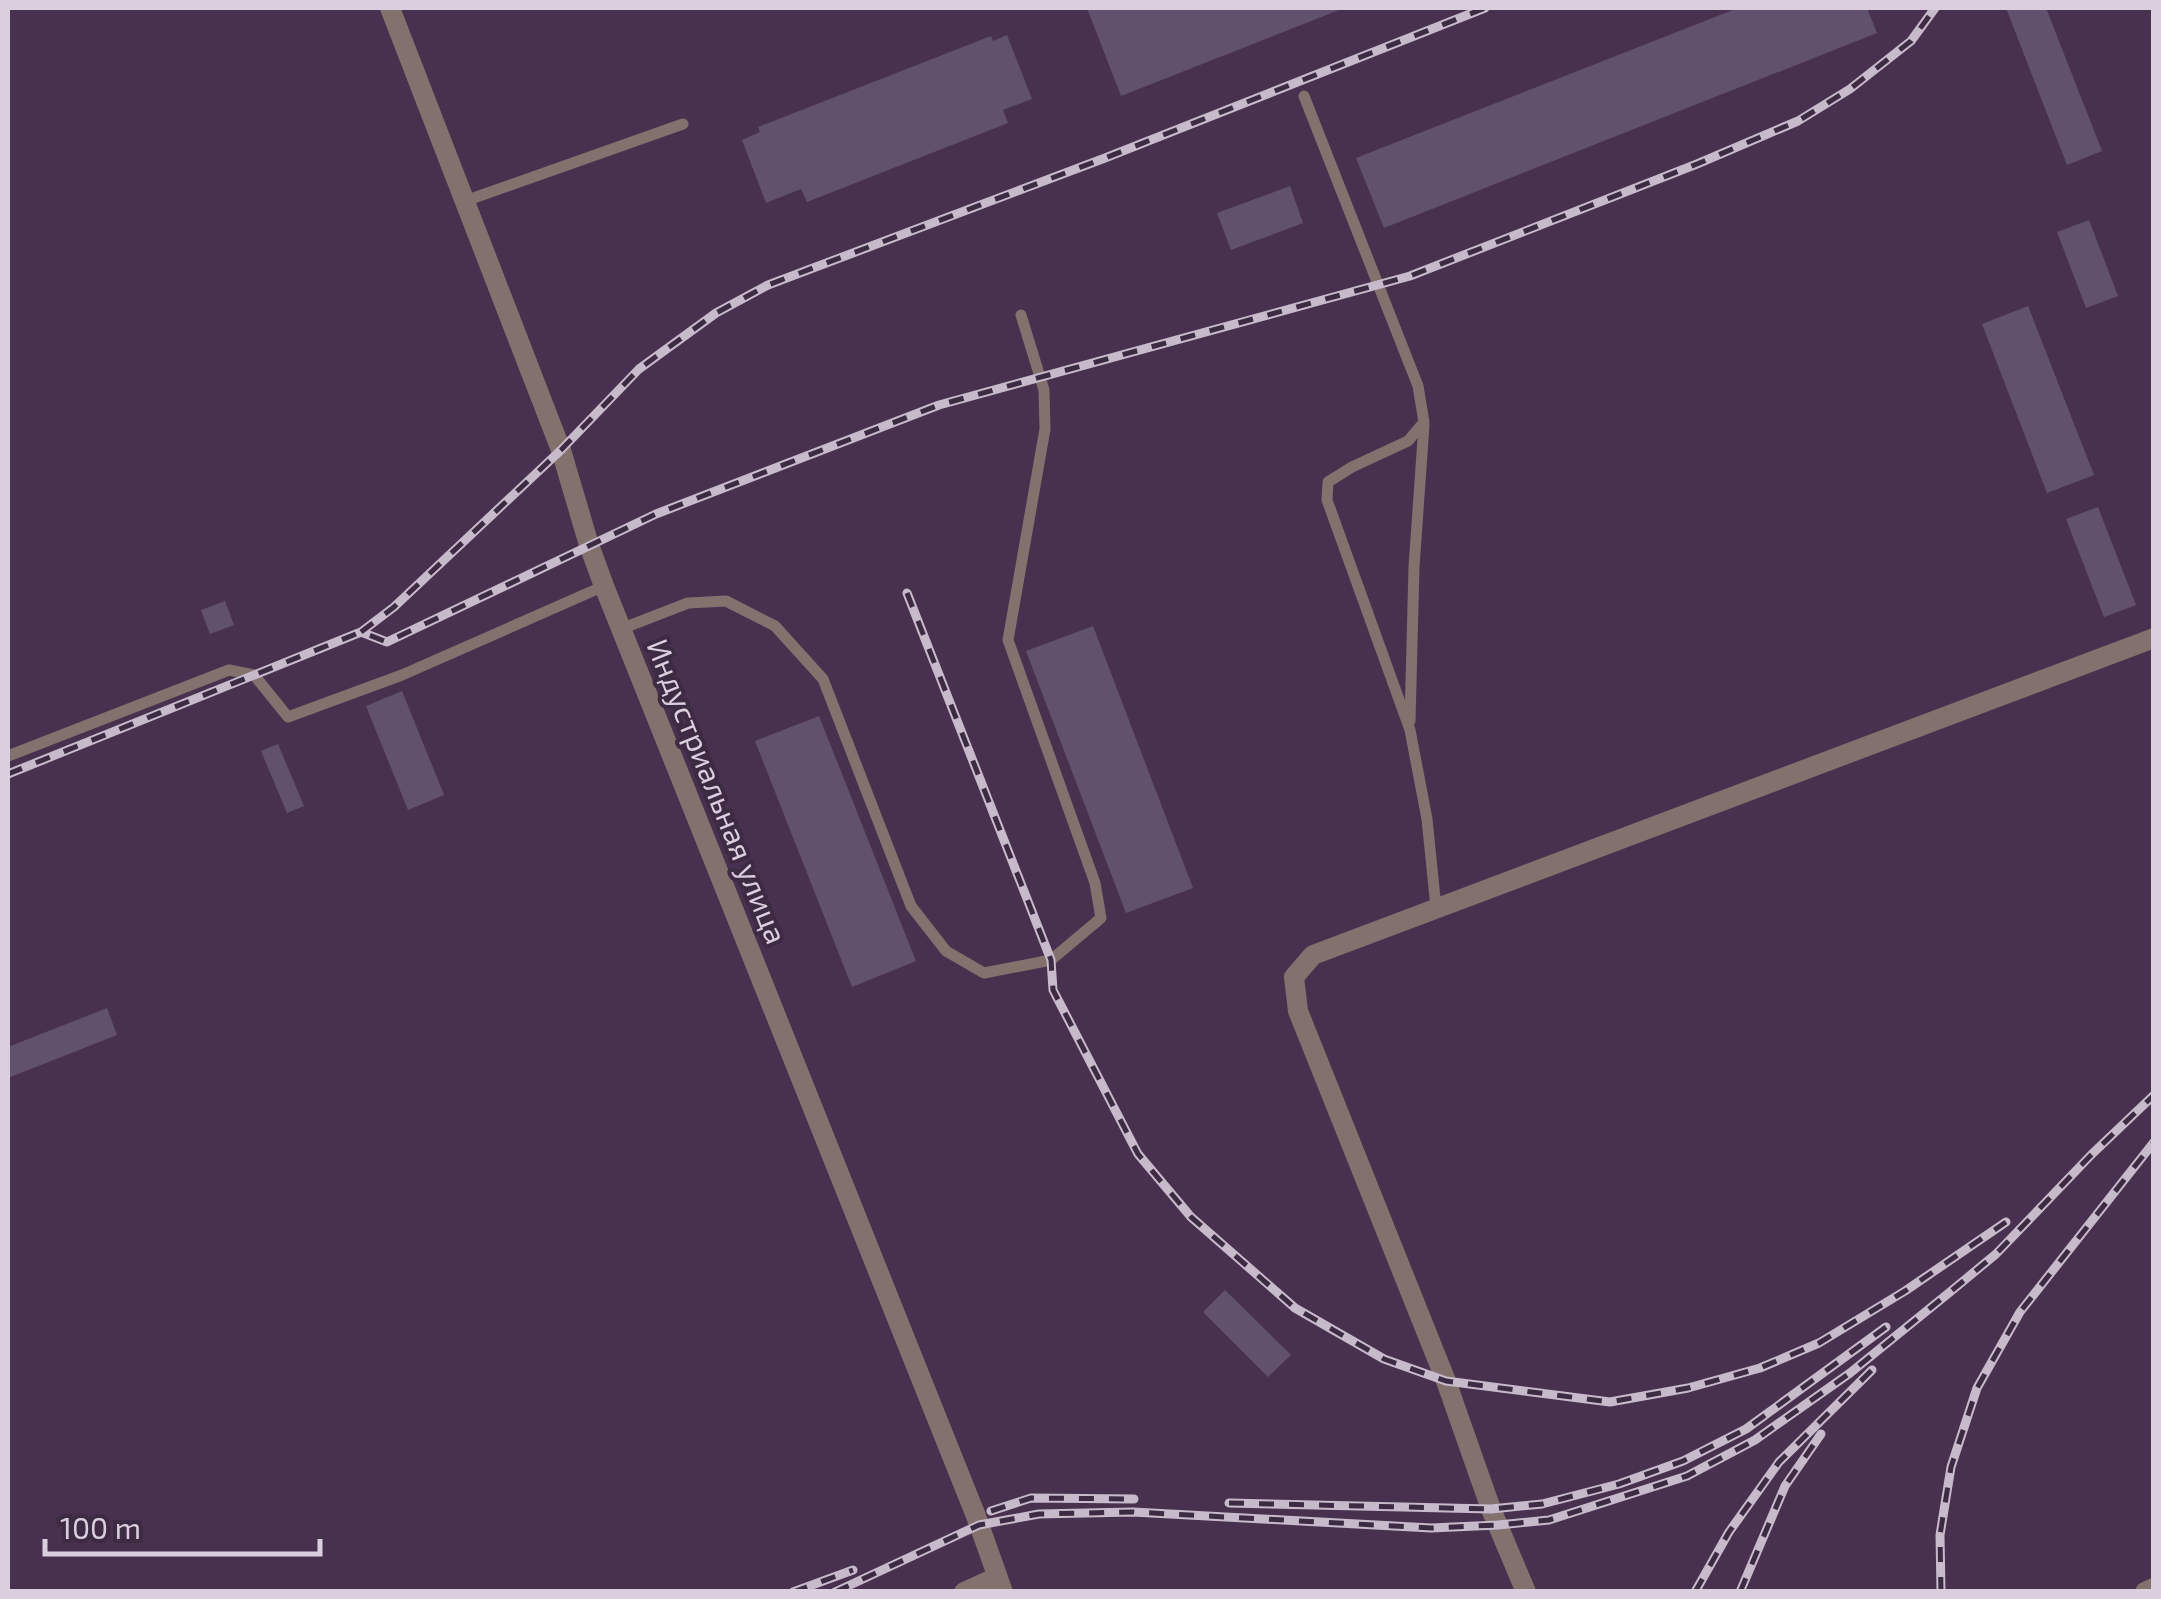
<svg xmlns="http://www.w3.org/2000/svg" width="2161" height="1599" font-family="'Exo 2',sans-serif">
<rect width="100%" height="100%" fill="#3d2a43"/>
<path fill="#48314f" d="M 8,8 L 2153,8 L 2153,1591 L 8,1592 Z"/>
<path fill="#62516d" d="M 1087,8 L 1344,8 L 1121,96 Z
M 1738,8 L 1867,8 L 1877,33 L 1384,228 L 1356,158 Z
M 2006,8 L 2046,8 L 2102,151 L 2067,165 Z
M 1007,35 L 1032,99 L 1003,110 L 1008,123 L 807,202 L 801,189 L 766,203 L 742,140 L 760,132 L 758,127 L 991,36 L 993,41 Z
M 1290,186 L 1303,223 L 1231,250 L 1217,213 Z
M 2089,220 L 2118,296 L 2086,308 L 2057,232 Z
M 2028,306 L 2094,475 L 2047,493 L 1982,324 Z
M 2098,507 L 2136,605 L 2104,617 L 2066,519 Z
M 225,601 L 234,625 L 210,634 L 201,610 Z
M 1093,626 L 1193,888 L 1126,913 L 1026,651 Z
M 402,691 L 444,795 L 408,810 L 366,706 Z
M 819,716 L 916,961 L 852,987 L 755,741 Z
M 278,744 L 304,806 L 287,813 L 261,751 Z
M 107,1008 L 117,1035 L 8,1078 L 8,1047 Z
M 1225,1290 L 1291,1355 L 1268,1377 L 1203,1312 Z"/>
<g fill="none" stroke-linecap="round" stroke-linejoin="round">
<path stroke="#83716e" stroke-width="11" d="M 1304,96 L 1418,386 L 1424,422 L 1408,441 L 1352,467 L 1328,482 L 1327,500 L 1410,730 L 1427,819 L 1436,908
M 465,201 L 683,124
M 621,629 L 688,603 L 726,601 L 775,626 L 823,679 L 911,906 L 946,951 L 984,973 L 1051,960 L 1101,918 L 1095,883 L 1008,640 L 1045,429 L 1044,390 L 1021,315
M 1410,721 L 1414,567 L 1424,425
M 8,756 L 229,670 L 254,675 L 288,717 L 402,675 L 604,586"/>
<path stroke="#83716e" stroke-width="20" d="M 390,8 L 561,450 L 589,545 L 604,586 L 976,1516 L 1003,1592
M 964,1592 L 997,1577
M 1526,1592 L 1491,1509 L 1446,1381 L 1298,1011 L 1294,977 L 1313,955 L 2154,638
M 2145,1592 L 2154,1588"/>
<g stroke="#c7bacb" stroke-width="9">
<path id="rail" d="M 907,593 L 1051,960 L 1053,990 L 1138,1154 L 1191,1217 L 1295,1308 L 1384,1359 L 1446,1381 L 1610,1402 L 1688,1388 L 1760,1368 L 1819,1343 L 1905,1291 L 2006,1222
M 361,632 L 394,607 L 561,450 L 639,369 L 716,313 L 768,285 L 1105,158 L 1485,8
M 8,774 L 361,632 L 387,642 L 656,514 L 939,405 L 1410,276 L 1697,164 L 1798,121 L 1850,89 L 1911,41 L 1935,8
M 1229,1503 L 1491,1509 L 1542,1504 L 1619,1484 L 1683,1461 L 1746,1429 L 1886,1327
M 991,1511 L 1031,1498 L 1134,1499
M 793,1592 L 853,1570
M 835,1592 L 979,1525 L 1039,1514 L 1133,1512 L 1431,1528 L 1498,1525 L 1549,1520 L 1687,1476 L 1755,1440 L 1850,1373 L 1950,1292 L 1996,1254 L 2092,1154 L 2154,1095
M 1695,1592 L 1729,1532 L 1779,1462 L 1872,1370
M 1740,1592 L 1785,1486 L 1821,1434
M 1941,1592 L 1940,1535 L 1951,1467 L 1977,1388 L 2020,1312 L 2154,1142"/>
</g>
<use href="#rail" stroke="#3d2a43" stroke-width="5" stroke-dasharray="15" stroke-linecap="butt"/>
</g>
<g text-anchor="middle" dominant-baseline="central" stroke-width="8" stroke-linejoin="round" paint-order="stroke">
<g font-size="30" fill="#dbcfdf" stroke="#3d2a43">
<text transform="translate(718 791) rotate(68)">Индустриальная улица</text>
</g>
</g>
<rect width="2161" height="1599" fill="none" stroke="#dbcfdf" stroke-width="20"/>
<path d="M45 1539v15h275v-15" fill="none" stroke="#dbcfdf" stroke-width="5"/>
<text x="60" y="1539" font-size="30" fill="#dbcfdf" stroke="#3d2a43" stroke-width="8" paint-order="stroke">100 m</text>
</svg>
